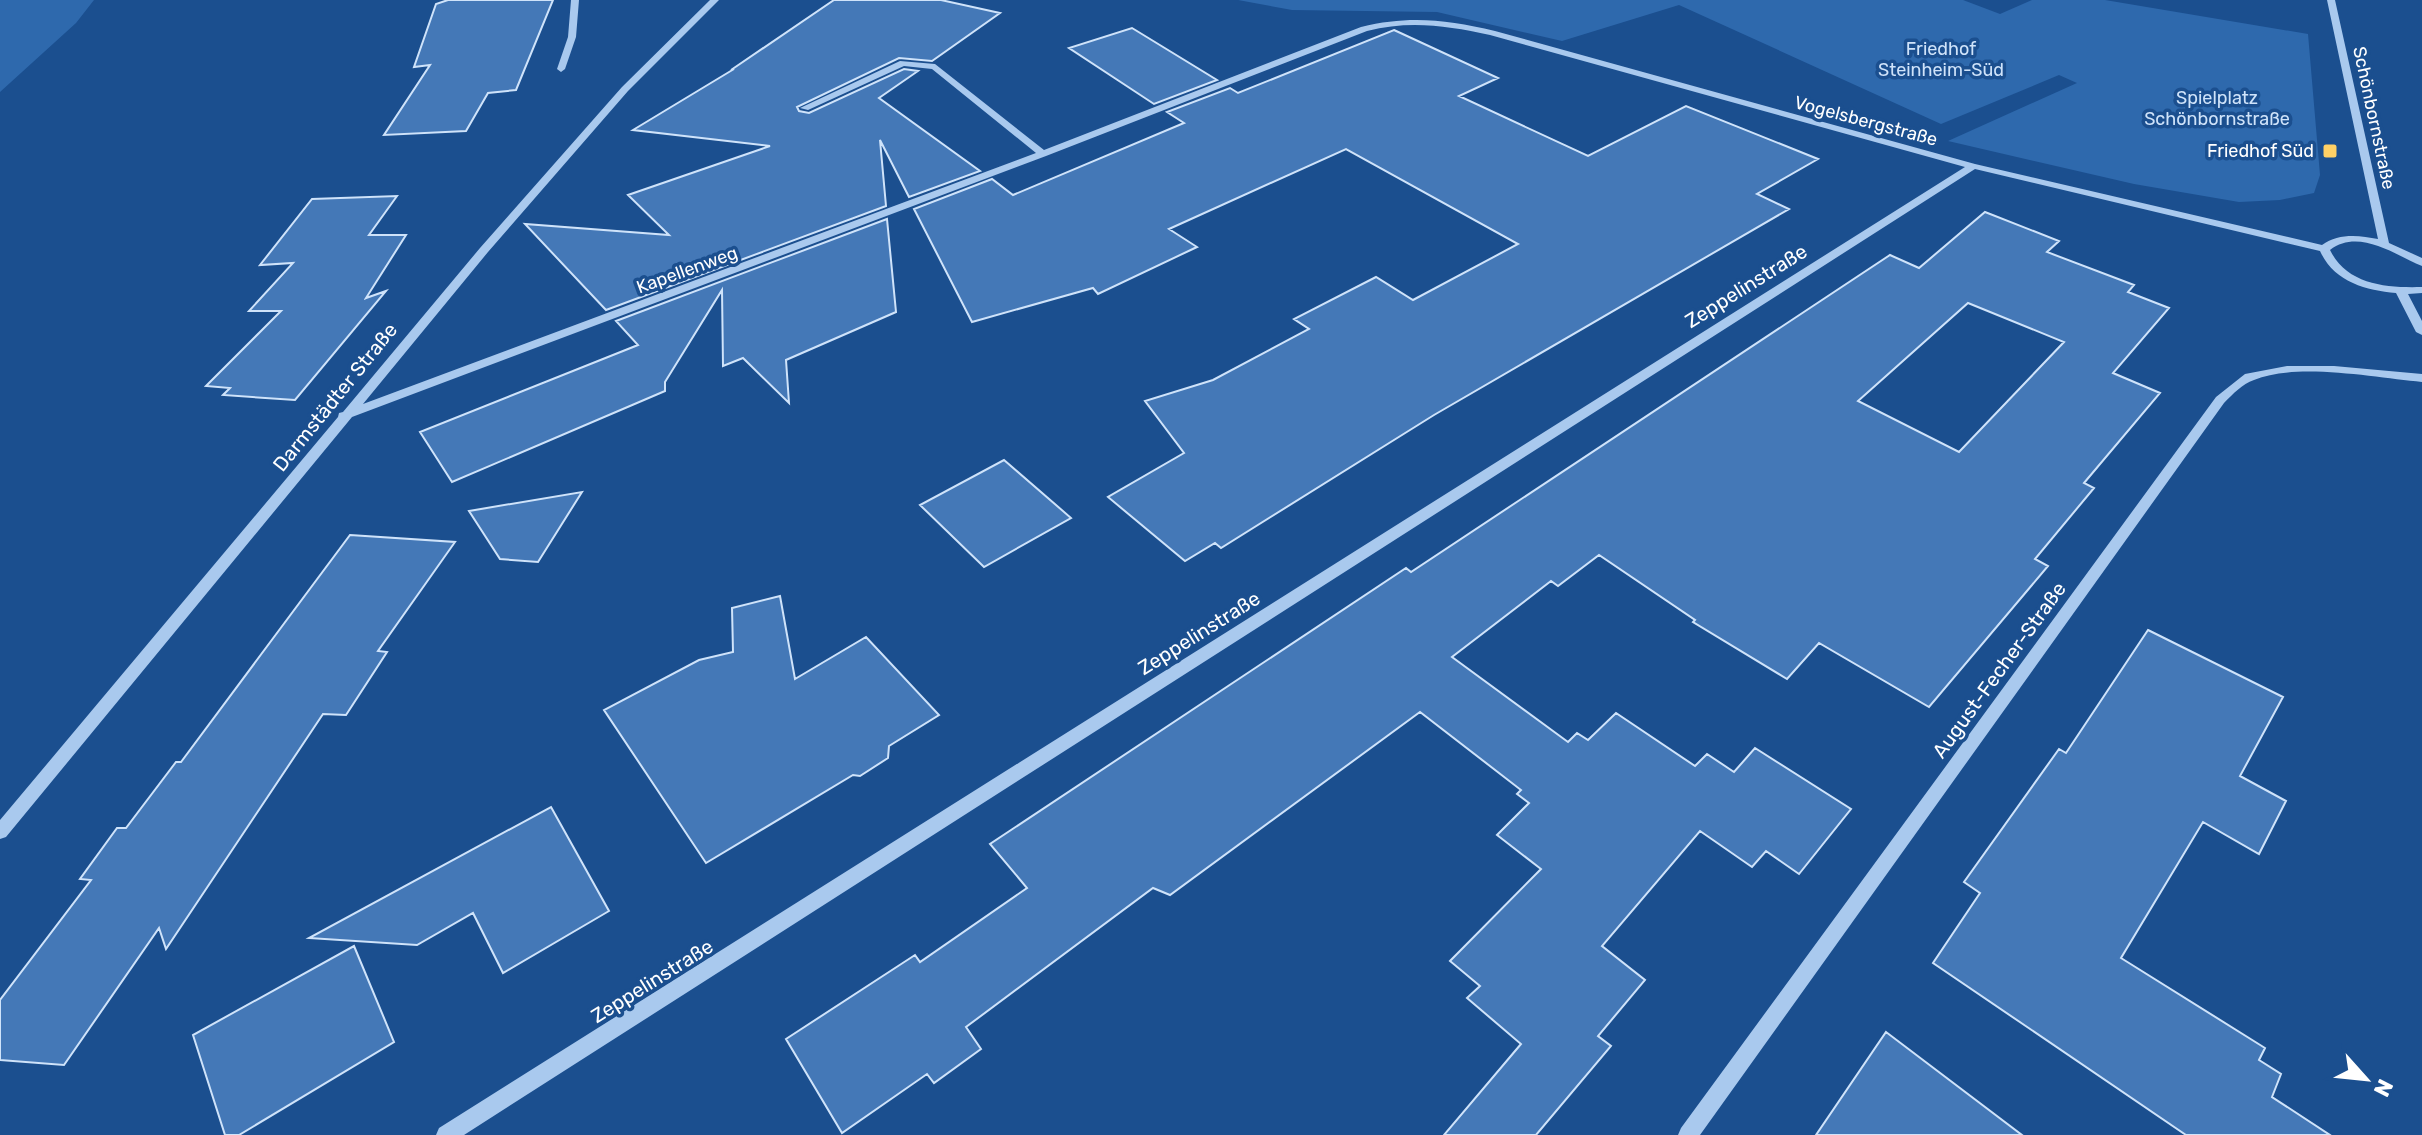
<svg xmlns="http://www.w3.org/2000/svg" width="2422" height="1135" font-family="Rubik,sans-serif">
<rect width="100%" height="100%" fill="#1b4f8f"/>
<path fill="#2e69ad" d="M 0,0 L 94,0 L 76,23 L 0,92 Z
M 1238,0 L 1963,0 L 2000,14 L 2032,0 L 2105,0 L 2308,34 L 2320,175 L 2314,193 L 2280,200 L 2239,202 L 2134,184 L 1948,141 L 2077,83 L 2059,75 L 1941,124 L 1679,5 L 1562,41 L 1437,12 L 1292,10 Z"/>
<path fill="#4478b7" stroke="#cfe3fa" stroke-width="2" fill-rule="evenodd" d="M 448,0 L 553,0 L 516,90 L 488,93 L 466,131 L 384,135 L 430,65 L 414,67 L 436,4 Z
M 834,0 L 941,0 L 1000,13 L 932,61 L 899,58 L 797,107 L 799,111 L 809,113 L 904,69 L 918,71 L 879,98 L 980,171 L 909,197 L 880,140 L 886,206 L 606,310 L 525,224 L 669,235 L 628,195 L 770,146 L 633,130 L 734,69 L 731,70 Z
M 1132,28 L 1217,80 L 1154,104 L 1069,48 Z
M 1394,30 L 1498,78 L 1459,96 L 1588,156 L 1686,106 L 1818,159 L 1757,194 L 1789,209 L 1434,415 L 1221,548 L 1215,543 L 1185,561 L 1108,497 L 1184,453 L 1145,401 L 1213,380 L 1309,329 L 1294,319 L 1376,277 L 1413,300 L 1518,244 L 1346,149 L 1169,229 L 1197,247 L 1098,294 L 1093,288 L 972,322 L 914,209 L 992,179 L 1013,195 L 1184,123 L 1167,112 L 1230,88 L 1238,93 Z
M 397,196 L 369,235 L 406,235 L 366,298 L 386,291 L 295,400 L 223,395 L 230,388 L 206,386 L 281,311 L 249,311 L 293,263 L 260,265 L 312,199 Z
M 1985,212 L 2059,241 L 2047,252 L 2134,285 L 2128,292 L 2169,308 L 2113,373 L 2160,393 L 2084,483 L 2094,488 L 2035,559 L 2048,566 L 1929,707 L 1819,643 L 1787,679 L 1693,622 L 1695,620 L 1599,555 L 1558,586 L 1551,581 L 1452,657 L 1568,742 L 1577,733 L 1588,740 L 1616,713 L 1695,766 L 1707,754 L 1734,772 L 1755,748 L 1851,809 L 1799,874 L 1766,851 L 1752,867 L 1700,831 L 1602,946 L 1645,980 L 1598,1036 L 1611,1046 L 1536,1135 L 1444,1135 L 1521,1044 L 1467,998 L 1480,986 L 1450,961 L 1541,869 L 1497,835 L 1529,803 L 1517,794 L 1521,790 L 1420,712 L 1170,895 L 1153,888 L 966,1027 L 981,1049 L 934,1083 L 927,1074 L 842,1133 L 786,1039 L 915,955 L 920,962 L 1027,888 L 990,844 L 1406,568 L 1411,572 L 1890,255 L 1919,268 ZM 1968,303 L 2064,342 L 1959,452 L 1858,401 Z
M 887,219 L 896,312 L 786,360 L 789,403 L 743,358 L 723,366 L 722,290 L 665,382 L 665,391 L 452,482 L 420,432 L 638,345 L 616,321 Z
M 1004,460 L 1071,518 L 984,567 L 920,505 Z
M 582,492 L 538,562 L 500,559 L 469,511 Z
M 350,535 L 455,542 L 378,651 L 387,652 L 346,715 L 323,714 L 166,949 L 159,928 L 64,1065 L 0,1060 L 0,1000 L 91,880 L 80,879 L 117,828 L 126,828 L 176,762 L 181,762 Z
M 780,596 L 795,679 L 866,637 L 939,715 L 889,746 L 888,758 L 860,776 L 853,775 L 706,863 L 604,710 L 699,660 L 733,652 L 732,608 Z
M 2148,630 L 2283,697 L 2240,776 L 2286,801 L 2259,854 L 2203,822 L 2121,958 L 2265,1048 L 2259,1060 L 2281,1074 L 2272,1097 L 2330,1135 L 2186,1135 L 1933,963 L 1980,893 L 1964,882 L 2059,749 L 2066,753 Z
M 551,807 L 609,911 L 503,973 L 473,913 L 417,945 L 309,938 Z
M 354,946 L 394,1042 L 239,1135 L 225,1135 L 193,1035 Z
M 1886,1032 L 2022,1135 L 1816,1135 Z"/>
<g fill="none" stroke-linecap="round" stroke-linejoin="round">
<path fill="#a9c9ee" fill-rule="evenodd" d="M 571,0 L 579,0 L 576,37 L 565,69 L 561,72 L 557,69 L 568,37 Z
M 710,0 L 719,0 L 628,91 L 488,252 L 363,404 L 1036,153 L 932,69 L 904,66 L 808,110 L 800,108 L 900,61 L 935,64 L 1044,150 L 1361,27 C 1410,15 1447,20 1495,31 L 1975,164 L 2322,245 C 2338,233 2359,235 2378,239 L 2327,0 L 2335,0 L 2389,243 L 2422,258 L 2422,266 C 2395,255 2359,228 2330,250 C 2347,285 2387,288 2422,287 L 2422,293 L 2408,294 L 2422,321 L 2422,335 L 2416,332 L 2396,293 C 2365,290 2334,282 2320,251 L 1975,169 L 464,1135 L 436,1135 L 439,1128 L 1965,167 L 1490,35 C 1448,26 1410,20 1367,31 L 1046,156 L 352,417 L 6,837 L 0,839 L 0,820 L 338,417 L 339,413 L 343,412 L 480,248 L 622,87 Z
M 2287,366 L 2334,366 L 2422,374 L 2422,382 C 2376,378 2297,362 2254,380 C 2242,384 2233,394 2224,403 L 1700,1135 L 1678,1135 L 1681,1128 L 2216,397 L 2245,374 Z"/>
</g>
<rect fill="#ffd166" stroke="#1b4f8f" stroke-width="3" x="2322" y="143" width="16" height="16" rx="4"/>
<g text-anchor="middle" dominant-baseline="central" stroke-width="7" stroke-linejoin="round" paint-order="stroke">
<g font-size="18" fill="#cfe3fa" stroke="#1b4f8f">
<text x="1941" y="49">Friedhof<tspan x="1941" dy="21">Steinheim-Süd</tspan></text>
<text x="2217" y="98">Spielplatz<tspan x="2217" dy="21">Schönbornstraße</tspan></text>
</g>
<g font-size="18" fill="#fff" stroke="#1b4f8f">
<text transform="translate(2374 118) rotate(78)">Schönbornstraße</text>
<text transform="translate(1866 121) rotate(15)">Vogelsbergstraße</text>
<text transform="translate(687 270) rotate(-20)">Kapellenweg</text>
</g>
<g font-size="18" fill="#fff" stroke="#1b4f8f" text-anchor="end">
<text x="2314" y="151">Friedhof Süd</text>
</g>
<g font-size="20" fill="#fff" stroke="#1b4f8f">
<text transform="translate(1746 286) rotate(-32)">Zeppelinstraße</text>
<text transform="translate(335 397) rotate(-51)">Darmstädter Straße</text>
<text transform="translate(1199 633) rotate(-32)">Zeppelinstraße</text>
<text transform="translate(1999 670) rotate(-54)">August-Fecher-Straße</text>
<text transform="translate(652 981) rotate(-32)">Zeppelinstraße</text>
</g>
</g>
<g transform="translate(2366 1079) rotate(117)" stroke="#1b4f8f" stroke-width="6" paint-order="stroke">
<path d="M0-6L14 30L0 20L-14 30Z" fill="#ffffff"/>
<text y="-12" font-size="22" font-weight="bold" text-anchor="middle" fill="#ffffff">N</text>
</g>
</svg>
